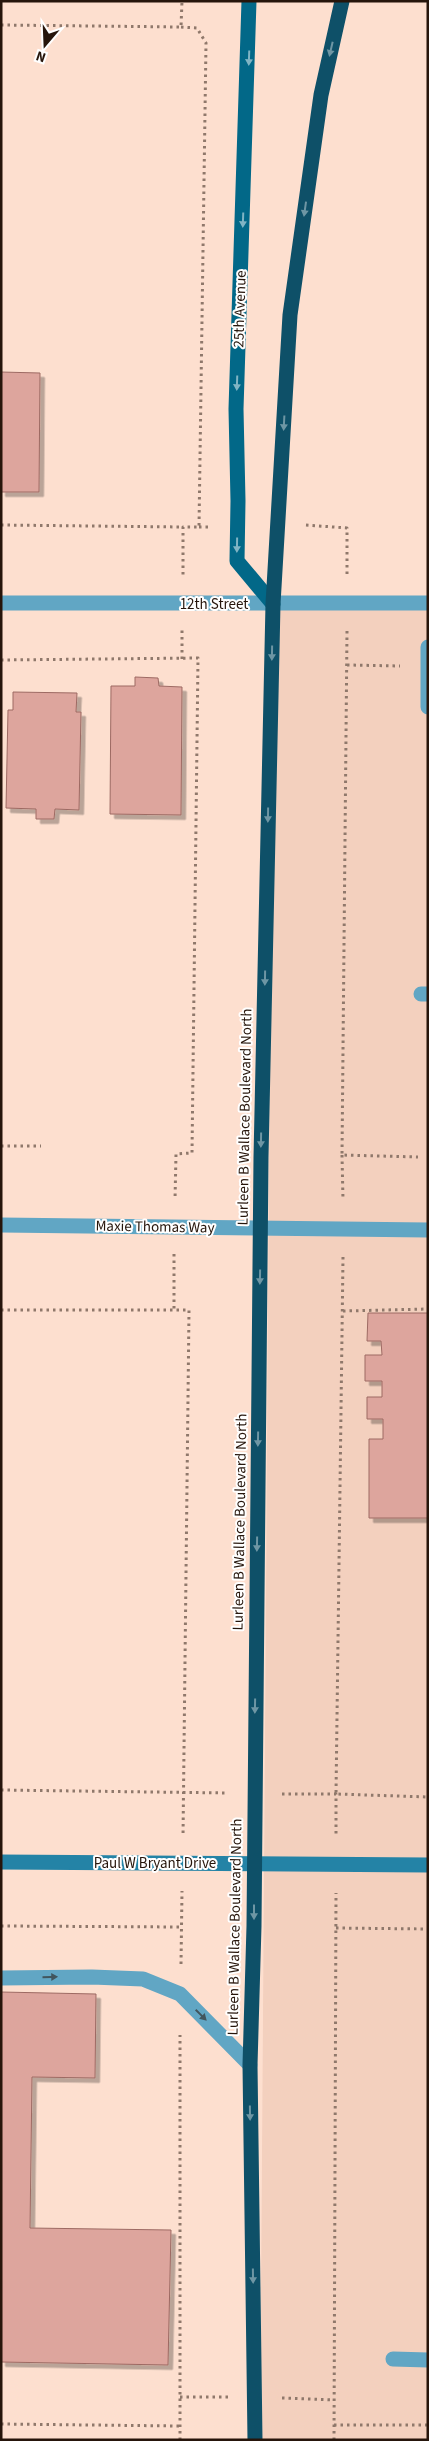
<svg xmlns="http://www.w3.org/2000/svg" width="429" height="2441" font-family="'Source Sans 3',sans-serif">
<defs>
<filter id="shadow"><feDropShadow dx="4.5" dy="4.5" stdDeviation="0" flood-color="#0004"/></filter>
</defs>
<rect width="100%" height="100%" fill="#fddfcf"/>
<path fill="#f3d0be" d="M 428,603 L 428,2440 L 260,2440 L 273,604 Z"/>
<path fill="#dda59d" stroke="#9d6a63" filter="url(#shadow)" d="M 1,372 L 40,373 L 39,492 L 1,492 Z
M 135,677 L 158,678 L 159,686 L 182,687 L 181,815 L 110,814 L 111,686 L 135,686 Z
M 13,692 L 77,693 L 76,712 L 81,712 L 79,810 L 55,809 L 54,819 L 36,819 L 36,809 L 6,808 L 8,710 L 13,710 Z
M 368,1313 L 428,1313 L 428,1518 L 369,1518 L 369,1439 L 383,1439 L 383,1419 L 367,1419 L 367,1397 L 382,1397 L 382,1381 L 365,1381 L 365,1355 L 382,1355 L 381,1341 L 367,1341 Z
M 1,1992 L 96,1994 L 95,2078 L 32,2077 L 30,2228 L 171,2230 L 168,2365 L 1,2362 Z"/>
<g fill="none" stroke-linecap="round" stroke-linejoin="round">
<path stroke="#8f786b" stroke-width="3" stroke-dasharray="2.5 4" stroke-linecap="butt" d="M 1,25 L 181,27 L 182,1
M 181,27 L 197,28 L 206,43 L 199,527 L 183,527 L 183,576
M 1,525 L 183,527
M 306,525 L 347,528 L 347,575
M 199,527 L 209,527
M 347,631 L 342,1155 L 418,1157
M 182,659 L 182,630
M 1,660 L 198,658 L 192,1153 L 176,1154 L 175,1200
M 347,665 L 400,666
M 1,1146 L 41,1146
M 342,1155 L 343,1200
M 174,1254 L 174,1311
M 343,1257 L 336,1794 L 428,1797
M 1,1310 L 189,1310 L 183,1837
M 343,1311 L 428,1309
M 1,1790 L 228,1793
M 282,1794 L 336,1794 L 336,1836
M 1,1926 L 182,1927
M 336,1928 L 428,1929
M 181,1964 L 182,1891
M 180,2397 L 228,2397
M 282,2398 L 334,2400
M 1,2424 L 179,2426
M 334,2425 L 428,2425
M 180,2440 L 180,2035
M 334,2440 L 336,1893"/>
<path stroke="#61a6c4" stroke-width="15" d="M 428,647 L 428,707
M 421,994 L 428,994
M 1,1978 L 92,1977 L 143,1979 L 180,1994 L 250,2065
M 393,2359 L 428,2360"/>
<path stroke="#61a6c4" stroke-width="15" d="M 1,603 L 428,603
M 1,1225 L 428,1230"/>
<path stroke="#2483a6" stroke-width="15" d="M 1,1862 L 428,1865"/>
<path stroke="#026888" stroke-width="15" d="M 249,1 L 236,409 L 238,501 L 237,561 L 273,604"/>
<path stroke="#0e5068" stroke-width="15" d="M 255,2440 L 250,2065 L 254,1926 L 261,1157 L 273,604 L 290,315 L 321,95 L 342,1"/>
</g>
<defs><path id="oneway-solid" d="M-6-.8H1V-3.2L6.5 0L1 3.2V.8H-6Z" transform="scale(1.25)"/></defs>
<g fill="#6e96a4">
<use href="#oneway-solid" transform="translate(331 49) rotate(103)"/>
<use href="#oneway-solid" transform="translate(305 209) rotate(98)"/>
<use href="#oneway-solid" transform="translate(284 423) rotate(93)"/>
<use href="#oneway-solid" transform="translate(272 653) rotate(91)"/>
<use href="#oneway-solid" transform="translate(268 815) rotate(91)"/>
<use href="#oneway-solid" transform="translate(265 978) rotate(91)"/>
<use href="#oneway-solid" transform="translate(261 1140) rotate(91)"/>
<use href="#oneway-solid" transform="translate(260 1277) rotate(91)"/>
<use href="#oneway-solid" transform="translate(258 1439) rotate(91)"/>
<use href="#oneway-solid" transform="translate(257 1544) rotate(91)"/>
<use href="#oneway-solid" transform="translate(255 1706) rotate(91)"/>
<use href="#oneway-solid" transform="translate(254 1912) rotate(90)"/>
<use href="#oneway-solid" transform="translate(250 2113) rotate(89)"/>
<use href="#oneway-solid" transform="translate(253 2276) rotate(89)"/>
</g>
<g fill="#80b4c4">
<use href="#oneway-solid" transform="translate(249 58) rotate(92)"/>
<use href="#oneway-solid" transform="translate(243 220) rotate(92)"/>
<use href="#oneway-solid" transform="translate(237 383) rotate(92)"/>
<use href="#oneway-solid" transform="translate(237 545) rotate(91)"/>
</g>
<g fill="#41565e">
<use href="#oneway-solid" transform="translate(50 1977) rotate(-1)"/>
<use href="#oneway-solid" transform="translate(201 2015) rotate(45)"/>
</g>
<g text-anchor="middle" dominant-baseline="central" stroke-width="4" stroke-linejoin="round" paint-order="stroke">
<g font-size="15" fill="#26150b" stroke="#fff">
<text transform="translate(240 309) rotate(-88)">25th Avenue</text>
<text x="214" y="604">12th Street</text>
<text transform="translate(245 1117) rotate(-89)">Lurleen B Wallace Boulevard North</text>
<text transform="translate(155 1227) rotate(1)">Maxie Thomas Way</text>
<text transform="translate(240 1522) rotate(-89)">Lurleen B Wallace Boulevard North</text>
<text x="155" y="1863">Paul W Bryant Drive</text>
<text transform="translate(235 1927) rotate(-89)">Lurleen B Wallace Boulevard North</text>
</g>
</g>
<rect width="429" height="2441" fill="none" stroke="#26150b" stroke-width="5"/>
<g transform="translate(45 45) rotate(199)" stroke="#ffffff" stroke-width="4" paint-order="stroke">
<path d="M0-4L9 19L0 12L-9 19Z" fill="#26150b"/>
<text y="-8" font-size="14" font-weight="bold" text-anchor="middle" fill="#26150b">N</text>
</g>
</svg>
